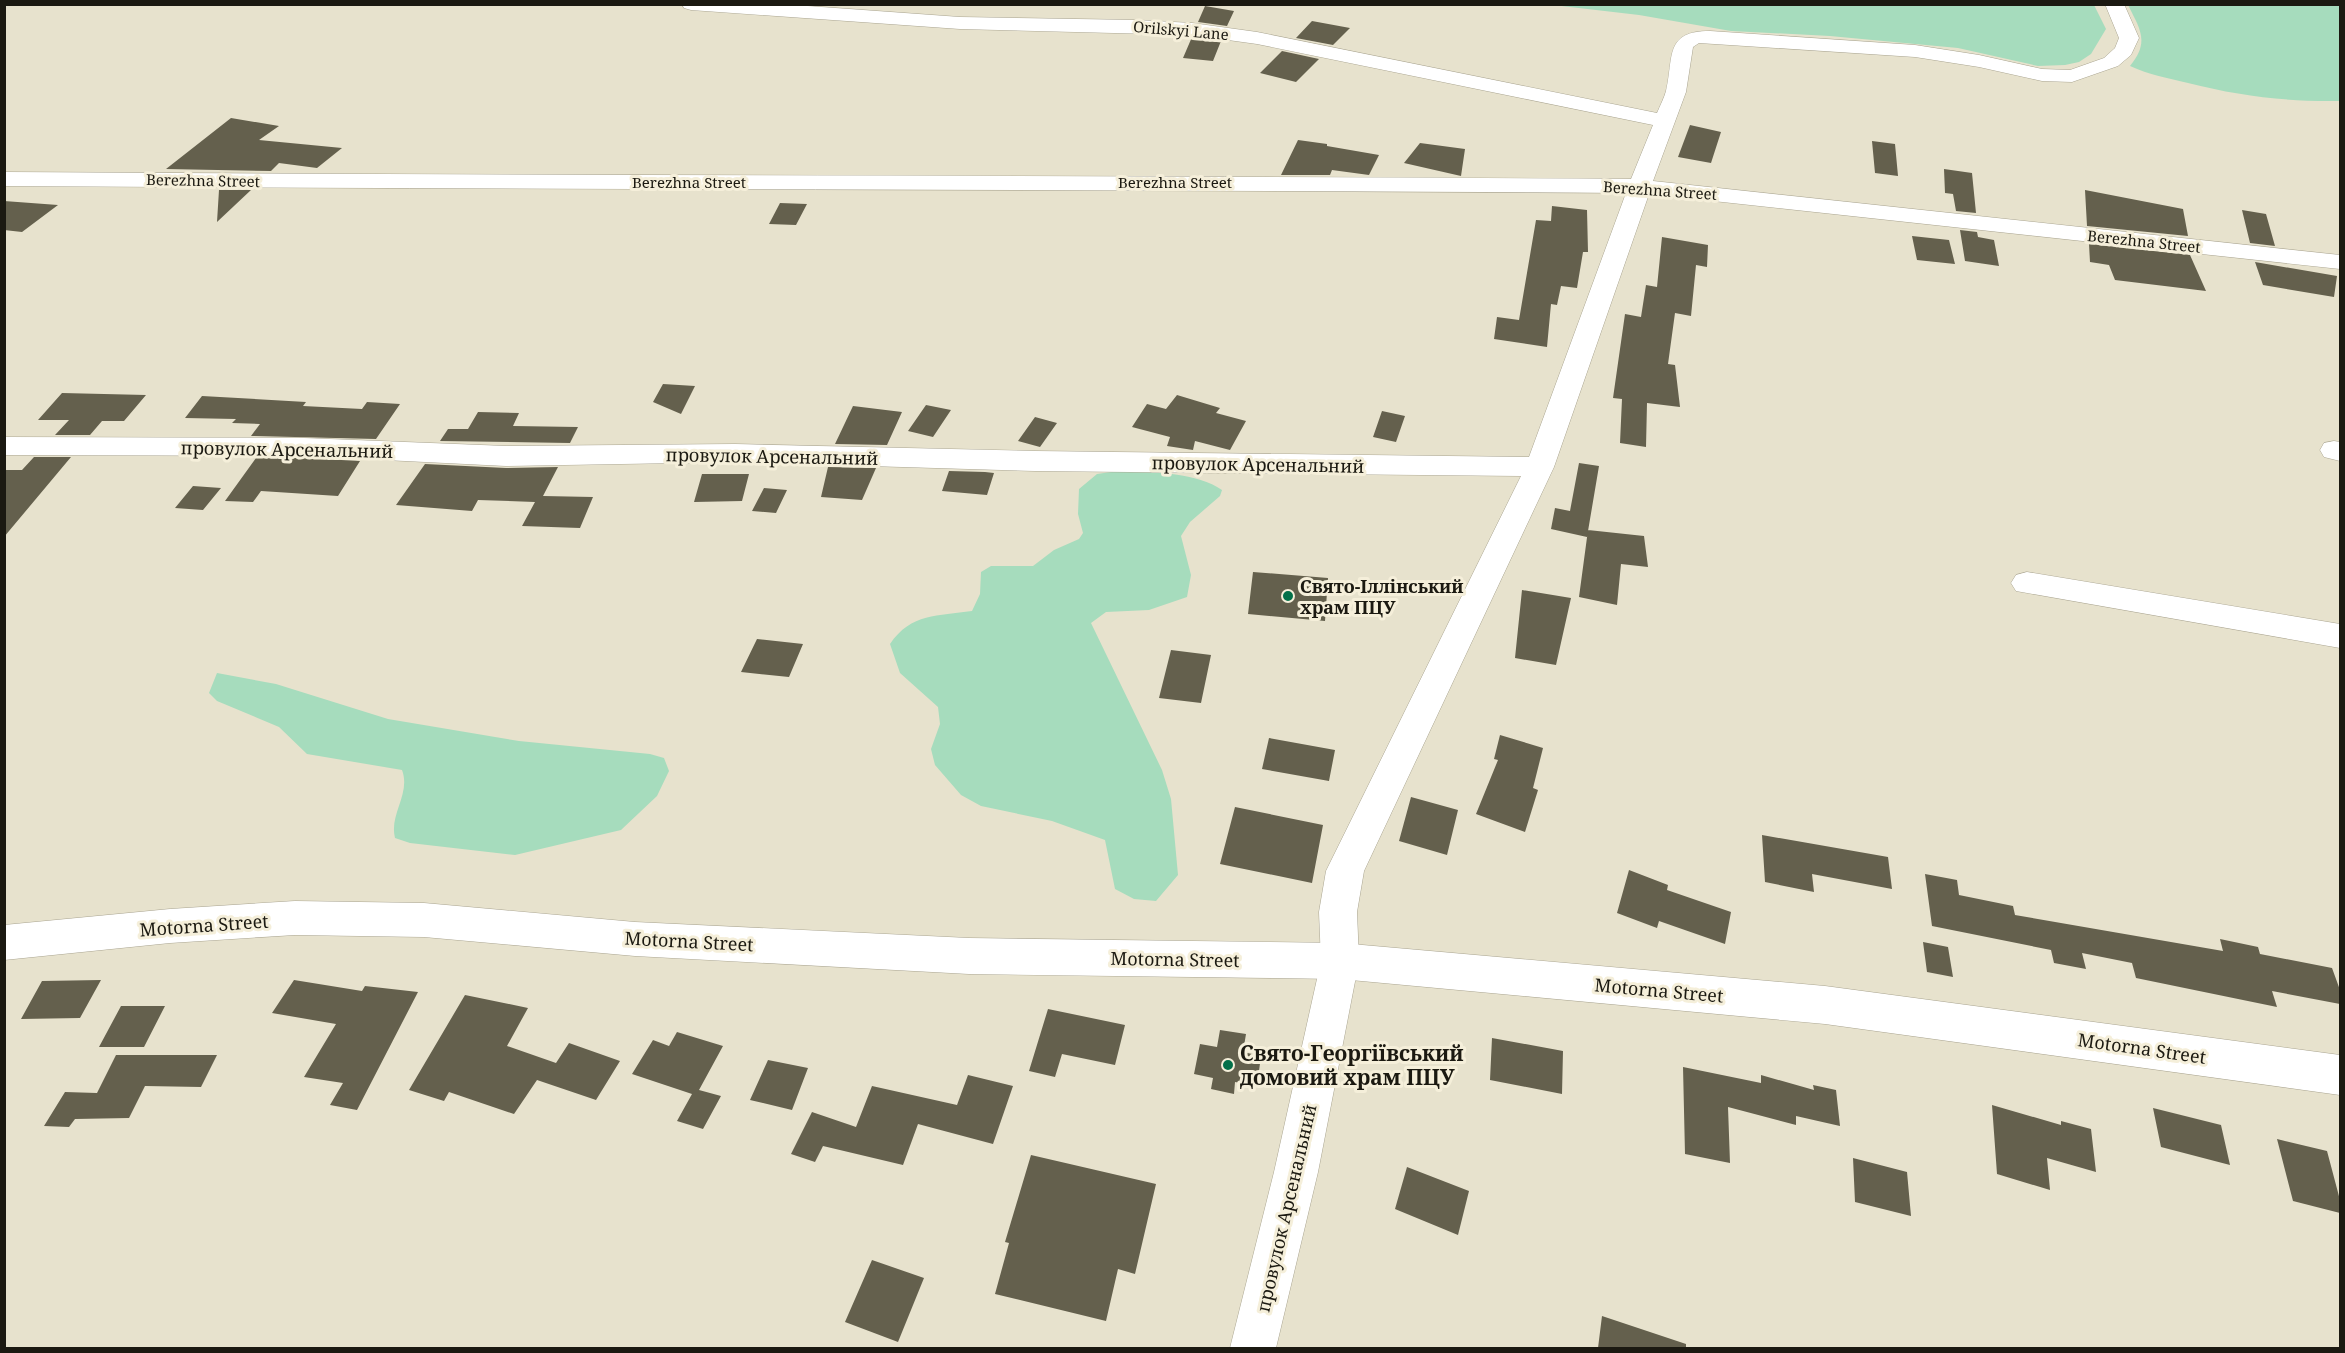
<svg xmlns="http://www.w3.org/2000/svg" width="2345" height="1353" font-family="'Noto Serif',serif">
<rect width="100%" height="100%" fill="#e7e2cd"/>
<path fill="#a6dcbd" d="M 2094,5 L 2106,29 L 2091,54 L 2079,62 L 2065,65 L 2038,66 L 1958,48 L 1830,36 L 1731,31 L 1639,15 L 1553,5 Z
M 2128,5 L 2340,5 L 2340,101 C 2288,102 2239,96 2188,83 C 2168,78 2149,75 2130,66 C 2150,42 2140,29 2128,5 Z
M 1125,470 C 1154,472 1198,473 1222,490 L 1220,496 L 1190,522 L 1181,536 L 1191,575 L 1187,597 L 1149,610 L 1106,612 L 1091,623 L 1162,770 L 1171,799 L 1178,875 L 1156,901 L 1134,899 L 1115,889 L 1105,840 L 1052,821 L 981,806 L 961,795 L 935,765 L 931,749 L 940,724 L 938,707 L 900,673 L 890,644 C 911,613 938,616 972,611 L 980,594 L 981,572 L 991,566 L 1033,566 L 1054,550 L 1079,539 L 1083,533 L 1078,514 L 1079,489 L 1097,474 Z
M 217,673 L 276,684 L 388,719 L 519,741 L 650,754 L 664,758 L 669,771 L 657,796 L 621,830 L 515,855 L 410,843 L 395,838 C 389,814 411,794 402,770 L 307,754 L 279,727 L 217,701 L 209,693 Z"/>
<path fill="#64604d" d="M 1205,6 L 1234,11 L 1227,26 L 1198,22 Z
M 1312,21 L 1350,28 L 1333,45 L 1296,38 Z
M 1192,37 L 1221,41 L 1213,61 L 1183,58 Z
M 1282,51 L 1319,59 L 1296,82 L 1260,73 Z
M 231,118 L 279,126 L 259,140 L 342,148 L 317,168 L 279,163 L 271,171 L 166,169 Z
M 1690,125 L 1721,132 L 1711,163 L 1678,157 Z
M 1298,140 L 1327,144 L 1327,146 L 1379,155 L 1369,175 L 1332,170 L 1330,175 L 1281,175 Z
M 1872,141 L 1895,144 L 1898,176 L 1875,173 Z
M 1420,143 L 1465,149 L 1461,176 L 1404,163 Z
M 1944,169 L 1972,173 L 1976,213 L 1956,211 L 1953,194 L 1945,193 Z
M 219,190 L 251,190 L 217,222 Z
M 2085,190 L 2183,209 L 2188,236 L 2087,226 Z
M 4,201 L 58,205 L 22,232 L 4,230 Z
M 780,203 L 807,204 L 796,225 L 769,224 Z
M 1552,206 L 1587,210 L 1588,252 L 1583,252 L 1577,288 L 1561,286 L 1557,305 L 1551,304 L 1547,347 L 1494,339 L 1497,317 L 1519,320 L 1536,220 L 1551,221 Z
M 2242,210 L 2266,214 L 2275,246 L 2250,243 Z
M 1960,230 L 1977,232 L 1978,237 L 1994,240 L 1999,266 L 1965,261 Z
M 1912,236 L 1949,240 L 1955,264 L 1917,260 Z
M 1662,237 L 1708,245 L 1707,267 L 1696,265 L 1691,316 L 1675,313 L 1668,364 L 1675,365 L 1680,407 L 1647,403 L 1646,447 L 1620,443 L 1622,399 L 1613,398 L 1625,314 L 1641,317 L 1646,285 L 1657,287 Z
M 2089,244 L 2190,255 L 2206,291 L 2115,280 L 2109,265 L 2090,262 Z
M 2255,262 L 2337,276 L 2334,297 L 2263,285 Z
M 663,384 L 695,386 L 681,414 L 653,402 Z
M 62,393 L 146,395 L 124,421 L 102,421 L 90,435 L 55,435 L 69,420 L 38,420 Z
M 1177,395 L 1220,408 L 1216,413 L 1246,421 L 1230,450 L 1195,441 L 1193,450 L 1167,446 L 1170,437 L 1132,427 L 1147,404 L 1166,409 Z
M 202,396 L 306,402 L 303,406 L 362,409 L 367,402 L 400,404 L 376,439 L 251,436 L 260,424 L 232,423 L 236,419 L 185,418 Z
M 926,405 L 951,410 L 933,437 L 908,431 Z
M 853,406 L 902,412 L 887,445 L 835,444 Z
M 1382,411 L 1405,416 L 1396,442 L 1373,437 Z
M 478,412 L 519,413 L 513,426 L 578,427 L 570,443 L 440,441 L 448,429 L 468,429 Z
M 1035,417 L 1057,423 L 1040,447 L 1018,441 Z
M 34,457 L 71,457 L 4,537 L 4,470 L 22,470 Z
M 256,458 L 304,458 L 360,461 L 338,496 L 261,491 L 253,502 L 225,501 Z
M 1579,463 L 1599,466 L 1587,537 L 1551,529 L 1555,508 L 1570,511 Z
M 425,464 L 506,468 L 558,467 L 543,496 L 593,497 L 580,528 L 522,526 L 535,502 L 478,500 L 472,511 L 396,505 Z
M 828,467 L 876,468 L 862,500 L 821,497 Z
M 949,471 L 985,472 L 994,473 L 987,495 L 942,491 Z
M 702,474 L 749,474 L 742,501 L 694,502 Z
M 193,486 L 221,488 L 203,510 L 175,508 Z
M 764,488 L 787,490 L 776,513 L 752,511 Z
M 1588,530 L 1644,536 L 1648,567 L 1621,564 L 1617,605 L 1579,597 Z
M 1253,572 L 1328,578 L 1325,621 L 1248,614 Z
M 1522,590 L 1571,598 L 1556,665 L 1515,658 Z
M 757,639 L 803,644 L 789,677 L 741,672 Z
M 1171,650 L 1211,655 L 1201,703 L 1159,698 Z
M 1500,735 L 1543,748 L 1533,788 L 1538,790 L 1525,832 L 1476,814 L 1498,760 L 1494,759 Z
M 1269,738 L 1335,750 L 1329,781 L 1262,769 Z
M 1411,797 L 1458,810 L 1447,855 L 1399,841 Z
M 1235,807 L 1323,825 L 1312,883 L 1220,864 Z
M 1762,835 L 1888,857 L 1892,889 L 1812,874 L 1814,892 L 1765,882 Z
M 1629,870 L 1668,885 L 1667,890 L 1731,912 L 1725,944 L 1659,921 L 1657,928 L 1617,913 Z
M 1925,874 L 1957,880 L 1959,895 L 2013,906 L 2015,915 L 2223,951 L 2220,939 L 2258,947 L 2260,954 L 2332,968 L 2340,990 L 2340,1004 L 2272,991 L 2277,1007 L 2136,978 L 2132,963 L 2082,953 L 2086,969 L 2054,963 L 2051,950 L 1932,926 Z
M 1923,942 L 1948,947 L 1953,977 L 1927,972 Z
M 101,980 L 80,1018 L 21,1019 L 42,981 Z
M 294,980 L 362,991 L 365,986 L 418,992 L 357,1110 L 330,1105 L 343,1083 L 304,1077 L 336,1024 L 272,1013 Z
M 465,995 L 528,1008 L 507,1046 L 556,1063 L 569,1043 L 620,1061 L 596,1100 L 537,1080 L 514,1114 L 449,1092 L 444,1101 L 409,1090 Z
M 121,1006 L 165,1006 L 144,1047 L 99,1047 Z
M 1048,1009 L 1125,1025 L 1115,1065 L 1062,1054 L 1055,1077 L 1029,1071 Z
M 1220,1030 L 1246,1034 L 1243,1052 L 1261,1056 L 1257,1086 L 1235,1082 L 1234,1094 L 1211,1089 L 1213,1078 L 1194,1074 L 1200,1044 L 1217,1047 Z
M 677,1032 L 723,1046 L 699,1090 L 721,1096 L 703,1129 L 677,1121 L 692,1094 L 632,1074 L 653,1040 L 669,1046 Z
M 1492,1038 L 1563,1051 L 1562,1094 L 1490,1080 Z
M 116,1055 L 217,1055 L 201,1087 L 145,1086 L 129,1118 L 75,1119 L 69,1127 L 44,1126 L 65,1092 L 97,1093 Z
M 768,1060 L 808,1068 L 792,1110 L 750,1100 Z
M 1683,1067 L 1761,1083 L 1761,1075 L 1814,1090 L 1813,1085 L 1836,1090 L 1840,1126 L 1796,1116 L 1796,1125 L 1728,1107 L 1730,1163 L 1685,1154 Z
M 968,1075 L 1013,1086 L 993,1144 L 918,1124 L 903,1165 L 823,1146 L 815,1162 L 791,1154 L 812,1112 L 856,1127 L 872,1086 L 957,1105 Z
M 1992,1105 L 2061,1125 L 2061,1121 L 2091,1129 L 2096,1172 L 2047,1158 L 2050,1190 L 1997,1174 Z
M 2153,1108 L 2221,1125 L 2230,1165 L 2161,1147 Z
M 2277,1139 L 2327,1151 L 2340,1200 L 2340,1213 L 2293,1201 Z
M 1031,1155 L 1156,1184 L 1135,1274 L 1118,1269 L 1106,1321 L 995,1294 L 1009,1243 L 1005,1242 Z
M 1853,1158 L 1907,1172 L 1911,1216 L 1855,1202 Z
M 1407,1167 L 1469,1191 L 1458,1235 L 1395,1209 Z
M 872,1260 L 924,1278 L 898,1342 L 845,1322 Z
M 1602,1316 L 1686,1344 L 1686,1348 L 1598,1348 Z"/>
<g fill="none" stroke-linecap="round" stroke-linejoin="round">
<g stroke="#aaa591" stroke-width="1">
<path id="minor" d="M 682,4 L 780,4 L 960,17 L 1136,20 L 1192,23 L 1257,32 L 1657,113 C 1660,106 1664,98 1666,91 C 1674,57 1664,31 1710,31 L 1915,45 L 1979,55 L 2042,69 L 2070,70 L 2104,58 L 2115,48 L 2119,38 L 2105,4 L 2124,4 L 2139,38 L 2131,55 L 2118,66 L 2072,82 L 2042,81 L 1979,67 L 1915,57 L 1699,43 L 1693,47 L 1686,92 L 1653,181 L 2340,255 L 2340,269 L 1649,194 L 1554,467 L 1364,871 L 1357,912 L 1359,961 L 1318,1172 L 1276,1348 L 1230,1348 L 1274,1172 L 1321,961 L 1319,912 L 1326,871 L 1521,476 L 1035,471 L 735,462 L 506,466 L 304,456 L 4,455 L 4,437 L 304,438 L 506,446 L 735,444 L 1035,451 L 1529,457 L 1626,193 C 1086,189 545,190 4,186 L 4,172 C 547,176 1089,175 1631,179 L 1653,125 L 1257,44 L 1192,35 L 960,29 L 691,10 L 684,8 Z
M 2334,441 L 2340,442 L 2340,461 L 2324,457 L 2320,450 L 2324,443 Z
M 2027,572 L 2340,624 L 2340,648 L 2016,591 L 2011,583 L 2016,575 Z"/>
</g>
<g stroke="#aaa591" stroke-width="1">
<path id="tertiary" d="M 295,901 L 424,903 L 635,922 L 969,938 L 1340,943 L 1825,986 L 2340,1055 L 2340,1095 L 1825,1024 L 1340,979 L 969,974 L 635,956 L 424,937 L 295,935 L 170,943 L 4,960 L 4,925 L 170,909 Z"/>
</g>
<use href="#minor" fill="#fff" fill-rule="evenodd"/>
<use href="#tertiary" fill="#fff" fill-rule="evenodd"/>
</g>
<g fill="#027049" stroke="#f5efda" stroke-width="2">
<circle cx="1288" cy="596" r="6"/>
<circle cx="1228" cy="1065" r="6"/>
</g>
<g text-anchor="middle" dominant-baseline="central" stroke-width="6" stroke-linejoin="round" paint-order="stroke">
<g font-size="15" fill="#1b1911" stroke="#f5efda">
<text transform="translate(1181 30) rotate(5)">Orilskyi Lane</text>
<text transform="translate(203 180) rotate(1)">Berezhna Street</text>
<text x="689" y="182">Berezhna Street</text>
<text x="1175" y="182">Berezhna Street</text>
<text transform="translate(1660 190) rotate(4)">Berezhna Street</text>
<text transform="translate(2144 241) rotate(6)">Berezhna Street</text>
</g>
<g font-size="18" fill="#1b1911" stroke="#f5efda">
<text transform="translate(287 449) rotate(1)">провулок Арсенальний</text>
<text transform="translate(772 456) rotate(1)">провулок Арсенальний</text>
<text transform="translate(1258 464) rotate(1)">провулок Арсенальний</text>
<text transform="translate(204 925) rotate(-4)">Motorna Street</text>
<text transform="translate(689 941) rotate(3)">Motorna Street</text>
<text transform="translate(1175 959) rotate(1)">Motorna Street</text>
<text transform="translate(1659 990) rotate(5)">Motorna Street</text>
<text transform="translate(2142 1048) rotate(8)">Motorna Street</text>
<text transform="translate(1286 1208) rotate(-77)">провулок Арсенальний</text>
</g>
<g font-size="18" font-weight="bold" fill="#1b1911" stroke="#f5efda" text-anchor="start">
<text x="1300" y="586">Свято-Іллінський<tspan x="1300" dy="21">храм ПЦУ</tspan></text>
</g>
<g font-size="21" font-weight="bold" fill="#1b1911" stroke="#f5efda" text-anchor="start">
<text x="1240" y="1053">Свято-Георгіївський<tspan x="1240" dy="24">домовий храм ПЦУ</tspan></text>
</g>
</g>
<rect width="2345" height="1353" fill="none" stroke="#1b1911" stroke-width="12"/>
</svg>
